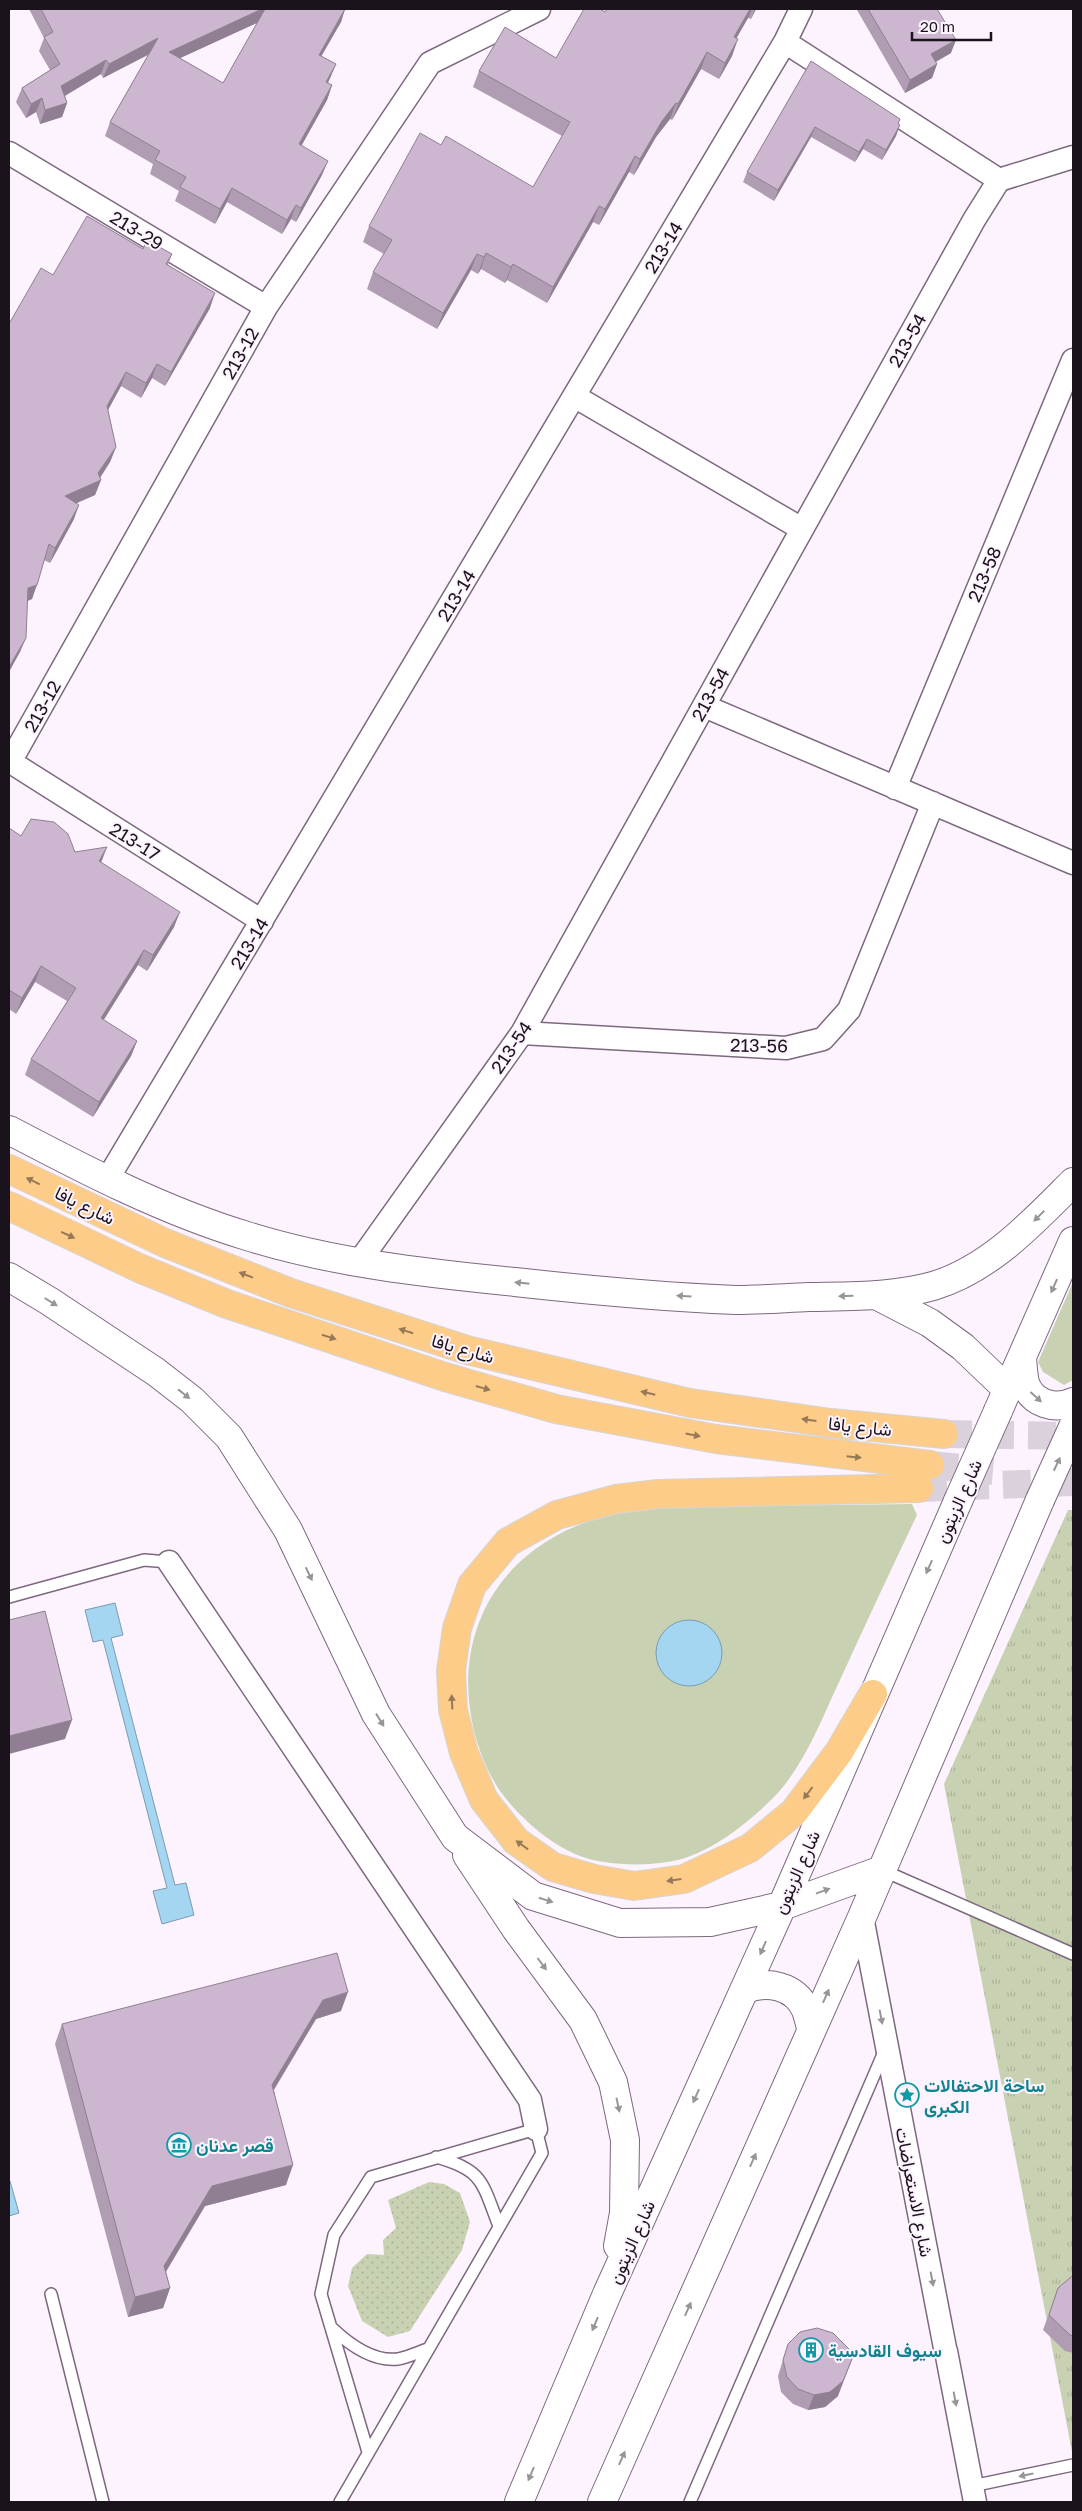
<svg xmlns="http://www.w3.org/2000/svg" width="1082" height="2511" font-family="'Golos Text',Vazirmatn,sans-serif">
<defs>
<pattern id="park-tufts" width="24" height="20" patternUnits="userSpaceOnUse" patternTransform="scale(1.25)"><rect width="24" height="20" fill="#c8d2b3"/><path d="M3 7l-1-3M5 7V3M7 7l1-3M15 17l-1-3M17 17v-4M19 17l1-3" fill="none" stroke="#abb399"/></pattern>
<pattern id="garden-dots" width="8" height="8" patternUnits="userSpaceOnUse" patternTransform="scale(1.25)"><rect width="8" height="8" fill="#c8d2b3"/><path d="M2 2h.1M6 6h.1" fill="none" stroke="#abb399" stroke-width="1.8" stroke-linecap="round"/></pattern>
</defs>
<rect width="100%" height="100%" fill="#fdf3fe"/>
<path fill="#c8d2b3" d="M 1073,1282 L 1073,1380 L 1064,1385 L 1043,1372 L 1038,1362 Z
M 912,1504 L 917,1515 C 891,1570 865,1625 840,1680 C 822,1718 804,1767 773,1798 C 749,1822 720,1845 688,1857 C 660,1867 608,1867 580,1856 C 549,1844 519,1817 500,1791 C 489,1775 481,1756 476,1738 C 452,1652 484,1571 565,1531 C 623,1503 694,1507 756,1506 C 808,1505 860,1505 912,1504 Z"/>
<path fill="url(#park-tufts)" d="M 1068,1510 L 1073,1510 L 1073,2457 L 944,1784 Z"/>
<path fill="url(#garden-dots)" d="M 429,2182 L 444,2184 L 460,2193 L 470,2222 L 462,2250 L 410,2331 L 388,2337 L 362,2321 L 348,2286 L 352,2268 L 367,2254 L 384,2255 L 383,2240 L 396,2228 L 388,2200 Z"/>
<path fill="#a4d5f1" stroke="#7b9bb1" d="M 115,1603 L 123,1635 L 111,1638 L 175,1885 L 186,1883 L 194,1915 L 162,1924 L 153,1891 L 167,1888 L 103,1640 L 93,1642 L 85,1610 Z
M656 1653a33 33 0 1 1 66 0a33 33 0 1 1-66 0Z
M 9,2181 L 10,2181 L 19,2213 L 9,2216 Z"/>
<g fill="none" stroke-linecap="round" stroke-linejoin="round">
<path stroke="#dbd1dc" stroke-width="28" stroke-dasharray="28 14" stroke-linecap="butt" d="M 944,1434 L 1073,1436
M 930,1465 L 993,1471
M 919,1488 L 1073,1482"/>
<g stroke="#7d6880" stroke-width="14">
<path id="service" d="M 9,1597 L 144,1560 L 169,1562
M 882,1870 L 1073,1954
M 436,2157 C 484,2170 482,2183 499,2226
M 51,2294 L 103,2502
M 333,2329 C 350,2345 373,2362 398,2359 C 408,2357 419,2352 428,2349
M 972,2486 L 1073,2465
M 340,2502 L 542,2153 L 536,2129 L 371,2177 L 334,2235 L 321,2294 L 368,2452
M 690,2502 L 884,2052"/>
</g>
<g stroke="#7d6880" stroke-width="25">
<path id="minor" d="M 785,42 L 999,180
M 9,153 L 266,307
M 574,396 L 802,529
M 704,706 L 1073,863
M 9,761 L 262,921
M 10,762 L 266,307 L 430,63 L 539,9
M 895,788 L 1073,360
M 522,1033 L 786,1048 L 823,1039 L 849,1010 L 933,803
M 107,1180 L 785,42 L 801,9
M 359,1262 L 522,1033 L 974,220 L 999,180 L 1073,157
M 169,1562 L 530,2100 L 536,2129
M 862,1917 L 945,2348
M 946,2351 L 975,2502"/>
</g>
<g stroke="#7d6880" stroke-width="30">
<path id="secondary" d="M 9,1130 C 85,1170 164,1211 247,1236 C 333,1263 425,1273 515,1282 C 588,1290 662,1297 736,1300 C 760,1300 785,1298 809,1297 C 850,1296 894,1297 933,1286 C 990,1269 1033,1222 1073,1182
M 9,1277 L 49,1301 L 156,1372 L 192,1400 L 229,1437 L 288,1530 L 376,1714 L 455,1837 L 533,1896 L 620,1923 L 710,1922 L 782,1906 L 882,1870
M 876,1295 L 930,1323 L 963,1347 L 1007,1389
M 1022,1359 C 1023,1367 1023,1375 1025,1383 C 1032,1404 1055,1410 1073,1402
M 998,1411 L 1073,1241
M 467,1855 L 516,1929 L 583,2020 L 613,2082 L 625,2140 L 624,2213 L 618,2246
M 744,1990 C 766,1980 795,1985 806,2010 C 808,2016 810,2023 811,2029
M 519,2502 L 607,2294 L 782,1906 L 958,1501
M 602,2502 L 862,1917 L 1040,1500"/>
</g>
<g stroke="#d6d5d6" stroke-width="30">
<path id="motorway" d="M 9,1169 L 165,1243 L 291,1293 L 467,1350 L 690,1403 L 831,1423 L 944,1434
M 9,1206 L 139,1268 L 227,1304 L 445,1377 L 556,1409 L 716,1439 L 930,1465
M 873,1694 L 839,1752 L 794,1812 L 750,1848 L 684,1879 L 634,1886 L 594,1879 L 553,1867 L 516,1841 L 484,1800 L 464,1753 L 453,1710 L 451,1671 L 457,1628 L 472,1585 L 508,1542 L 557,1515 L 616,1499 L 658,1494 L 919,1488"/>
</g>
<use href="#service" stroke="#fff" stroke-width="11"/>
<use href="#minor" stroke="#fff" stroke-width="22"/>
<use href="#secondary" stroke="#fff" stroke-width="28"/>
<use href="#motorway" stroke="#fccc88" stroke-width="28"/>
<g stroke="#7d6880" stroke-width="30" stroke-linecap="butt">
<path id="secondary-bridge" d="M 1040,1500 L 1073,1427
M 958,1501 L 998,1411"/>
</g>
<use href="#secondary-bridge" stroke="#fff" stroke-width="28"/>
</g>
<path fill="#b09db3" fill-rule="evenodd" d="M 29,9 L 345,9 L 341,22 L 321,56 L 336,64 L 328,83 L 332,85 L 327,100 L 301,146 L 322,175 L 296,222 L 291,219 L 282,234 L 227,202 L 215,224 L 175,201 L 179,191 L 150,174 L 153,164 L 105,136 L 110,122 L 148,55 L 103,78 L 101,74 L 65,96 L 67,103 L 62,117 L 40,124 L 36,112 L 26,118 L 16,102 L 22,88 L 50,70 L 39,51 L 44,38 ZM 257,23 L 223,83 L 180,58 L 217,41 Z
M 607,9 L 756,9 L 751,19 L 748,18 L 736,38 L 732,56 L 719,79 L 701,69 L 672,120 L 670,119 L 656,137 L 634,175 L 629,172 L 599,225 L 593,222 L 547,303 L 507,280 L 505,283 L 481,269 L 478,274 L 471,270 L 437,329 L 367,289 L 373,272 L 384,254 L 363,242 L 369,226 L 441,145 L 533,187 L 562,136 L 473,87 L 479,71 L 556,58 L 605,12 Z
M 857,9 L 937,9 L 951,53 L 936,62 L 937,64 L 932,78 L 905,93 L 857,10 Z
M 811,61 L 900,119 L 898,124 L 896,136 L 882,160 L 863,149 L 855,162 L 811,137 L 774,201 L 743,182 L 747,172 Z
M 143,249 L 172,254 L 168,265 L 210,308 L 165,386 L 152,378 L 141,398 L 121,386 L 108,410 L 116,447 L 110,462 L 100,478 L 101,480 L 95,495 L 76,503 L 74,519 L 50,563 L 44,560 L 32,599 L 27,601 L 20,652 L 53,275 Z
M 9,828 L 21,836 L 75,852 L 101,862 L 174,927 L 147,971 L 138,965 L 103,1020 L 137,1041 L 131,1056 L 93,1117 L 25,1075 L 31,1059 L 67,1001 L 35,982 L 16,1014 L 9,1009 Z
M 341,2011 L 316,2019 L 274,2090 L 286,2185 L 205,2206 L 166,2272 L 170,2288 L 163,2308 L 128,2317 L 55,2044 L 62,2024 Z
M 1073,2276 L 1073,2353 L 1065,2351 L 1043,2330 L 1058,2288 Z
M 788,2344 L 838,2396 L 825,2407 L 808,2410 L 793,2404 L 781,2392 L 778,2376 Z"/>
<path fill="#907f92" d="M 262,9 L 265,9 L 261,21 L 163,66 L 169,52 Z
M 345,9 L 341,22 L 314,69 L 319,55 Z
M 750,9 L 752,9 L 748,18 L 728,53 L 734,37 Z
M 755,9 L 756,9 L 751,19 Z
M 158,38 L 153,52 L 103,78 L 109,64 Z
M 738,39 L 732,56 L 719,79 L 725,63 Z
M 956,40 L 951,53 L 926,67 L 931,54 Z
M 707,52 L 701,69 L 672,120 L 678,104 Z
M 106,60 L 101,74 L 56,101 L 61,86 Z
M 336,64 L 330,78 L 321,96 L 326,82 Z
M 937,64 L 932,78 L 905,93 L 910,80 Z
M 332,85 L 327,100 L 294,159 L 299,144 Z
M 42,98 L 36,112 L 26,118 L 31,104 Z
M 67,103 L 62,117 L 40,124 L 45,110 Z
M 676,103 L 670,119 L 656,137 L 634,175 L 640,159 L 662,121 Z
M 900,125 L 896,136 L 882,160 L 886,150 Z
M 815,127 L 811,137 L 774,201 L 778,190 Z
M 867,139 L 863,149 L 855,162 L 859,152 Z
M 635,156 L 629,172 L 599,225 L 605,209 Z
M 328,161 L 322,175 L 296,222 L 301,208 Z
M 232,188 L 227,202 L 215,224 L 220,209 Z
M 296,205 L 291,219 L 282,234 L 287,220 Z
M 599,206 L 593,222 L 547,303 L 553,287 Z
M 486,253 L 481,269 L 478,274 L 484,257 Z
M 477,254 L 471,270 L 437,329 L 443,313 Z
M 513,264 L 507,280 L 505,283 L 511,267 Z
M 215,293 L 210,308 L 165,386 L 171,372 Z
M 157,364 L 152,378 L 141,398 L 146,383 Z
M 126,372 L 121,386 L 102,421 L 107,406 Z
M 116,447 L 110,462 L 97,482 L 101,480 L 95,495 L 59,511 L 65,496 L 98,473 Z
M 79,505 L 74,519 L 50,563 L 55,548 Z
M 37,585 L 32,599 L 23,603 L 28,588 Z
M 26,638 L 20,652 L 9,672 L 9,667 Z
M 107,847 L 101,863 L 99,861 Z
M 180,912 L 174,927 L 147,971 L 153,955 Z
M 144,950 L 138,965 L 95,1034 L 101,1018 Z
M 41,966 L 35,982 L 16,1014 L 22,998 Z
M 137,1041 L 131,1056 L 93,1117 L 99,1102 Z
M 72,1720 L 65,1739 L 9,1754 L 9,1736 Z
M 348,1992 L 341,2011 L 316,2019 L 265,2104 L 272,2085 L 323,2000 Z
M 293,2165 L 286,2185 L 205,2206 L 157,2286 L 164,2266 L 212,2186 Z
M 170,2288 L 163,2308 L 128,2317 L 135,2297 Z
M 854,2354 L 838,2396 L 825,2407 L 808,2410 L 814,2395 Z"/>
<path fill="#cdb6d0" stroke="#907f92" d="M 41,9 L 262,9 L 169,52 L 223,83 L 265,9 L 345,9 L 319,55 L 336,64 L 326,82 L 332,85 L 299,144 L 328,161 L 301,208 L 296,205 L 287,220 L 232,188 L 220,209 L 180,187 L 186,177 L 155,160 L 160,151 L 110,122 L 158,38 L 109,64 L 106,60 L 61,86 L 67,103 L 45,110 L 42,98 L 31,104 L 22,88 L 60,64 L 44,37 L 53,32 Z
M 584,9 L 600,9 L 605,12 L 607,9 L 750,9 L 734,37 L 738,39 L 725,63 L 707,52 L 678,104 L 676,103 L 662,121 L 640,159 L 635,156 L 605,209 L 599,206 L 553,287 L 513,264 L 511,267 L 486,253 L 484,257 L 477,254 L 443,313 L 373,272 L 392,240 L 369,226 L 420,133 L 441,145 L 446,136 L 533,187 L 570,122 L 479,71 L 505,27 L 556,58 Z
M 868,9 L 937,9 L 956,40 L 931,54 L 937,64 L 910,80 Z
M 811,61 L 900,119 L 898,124 L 900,125 L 886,150 L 867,139 L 859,152 L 815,127 L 778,190 L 747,172 Z
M 87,216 L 143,249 L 147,240 L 172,254 L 166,264 L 215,293 L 171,372 L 157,364 L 146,383 L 126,372 L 107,406 L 116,447 L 98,473 L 101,480 L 65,496 L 79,505 L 55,548 L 49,544 L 37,585 L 28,588 L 26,638 L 9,667 L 9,324 L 41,268 L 53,275 Z
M 31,819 L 54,822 L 68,834 L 75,852 L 107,847 L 99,861 L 180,912 L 153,955 L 144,950 L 101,1018 L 137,1041 L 99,1102 L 31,1059 L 76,988 L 41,966 L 22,998 L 9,990 L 9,828 L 21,836 Z
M 45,1611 L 72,1720 L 9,1736 L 9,1620 Z
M 337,1953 L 348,1992 L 323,2000 L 272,2085 L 293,2165 L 212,2186 L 164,2266 L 170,2288 L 135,2297 L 62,2024 Z
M 1073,2276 L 1073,2336 L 1070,2335 L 1049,2315 L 1058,2288 L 1071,2277 Z
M 817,2328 L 833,2333 L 854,2354 L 843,2381 L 830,2392 L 814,2395 L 798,2389 L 787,2377 L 783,2360 L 788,2344 L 800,2332 Z"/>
<defs><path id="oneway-solid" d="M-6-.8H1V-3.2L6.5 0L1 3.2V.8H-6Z" transform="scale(1.25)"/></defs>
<g fill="#977957">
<use href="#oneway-solid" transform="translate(33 1181) rotate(-154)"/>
<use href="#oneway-solid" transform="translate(68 1235) rotate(25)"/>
<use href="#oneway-solid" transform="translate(246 1275) rotate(-159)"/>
<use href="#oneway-solid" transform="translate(406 1331) rotate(-163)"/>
<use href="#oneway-solid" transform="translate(329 1337) rotate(18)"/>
<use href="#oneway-solid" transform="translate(483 1388) rotate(16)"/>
<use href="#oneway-solid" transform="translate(648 1393) rotate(-167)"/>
<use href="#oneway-solid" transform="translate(809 1420) rotate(-172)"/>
<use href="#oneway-solid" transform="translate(693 1435) rotate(11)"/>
<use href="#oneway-solid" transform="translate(854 1457) rotate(6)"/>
<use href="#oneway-solid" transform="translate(452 1702) rotate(-93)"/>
<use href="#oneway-solid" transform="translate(808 1793) rotate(127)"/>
<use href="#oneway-solid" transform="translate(522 1845) rotate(-144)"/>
<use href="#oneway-solid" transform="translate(674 1880) rotate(172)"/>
</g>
<g fill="#989599">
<use href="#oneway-solid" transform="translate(1039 1216) rotate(135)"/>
<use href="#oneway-solid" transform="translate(522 1283) rotate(-174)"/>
<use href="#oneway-solid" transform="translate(1054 1286) rotate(114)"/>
<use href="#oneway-solid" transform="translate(684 1296) rotate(-176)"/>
<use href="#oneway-solid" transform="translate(846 1296) rotate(178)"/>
<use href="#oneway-solid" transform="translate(51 1302) rotate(32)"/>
<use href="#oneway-solid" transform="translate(184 1394) rotate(38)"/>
<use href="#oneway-solid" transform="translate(1036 1397) rotate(42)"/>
<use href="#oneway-solid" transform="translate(1057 1464) rotate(-65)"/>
<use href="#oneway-solid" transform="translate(929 1567) rotate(114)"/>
<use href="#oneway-solid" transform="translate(309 1574) rotate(64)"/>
<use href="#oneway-solid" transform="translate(380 1720) rotate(58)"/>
<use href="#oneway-solid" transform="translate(823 1891) rotate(-20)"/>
<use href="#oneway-solid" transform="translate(546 1900) rotate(17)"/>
<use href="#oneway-solid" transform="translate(763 1948) rotate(114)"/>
<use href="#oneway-solid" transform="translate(542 1964) rotate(53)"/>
<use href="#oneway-solid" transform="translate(826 1996) rotate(-66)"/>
<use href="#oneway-solid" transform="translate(881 2017) rotate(79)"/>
<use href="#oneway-solid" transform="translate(696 2096) rotate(114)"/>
<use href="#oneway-solid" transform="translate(618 2105) rotate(78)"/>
<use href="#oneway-solid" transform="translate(753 2160) rotate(-66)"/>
<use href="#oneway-solid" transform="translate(932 2279) rotate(79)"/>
<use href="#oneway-solid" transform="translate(688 2309) rotate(-66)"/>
<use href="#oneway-solid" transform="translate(595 2324) rotate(113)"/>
<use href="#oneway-solid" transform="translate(955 2399) rotate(79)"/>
<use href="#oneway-solid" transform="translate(622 2458) rotate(-66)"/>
<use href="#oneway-solid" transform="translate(531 2474) rotate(113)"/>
<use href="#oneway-solid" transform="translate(1026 2475) rotate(168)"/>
</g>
<defs>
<g id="sight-ring" transform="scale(1.25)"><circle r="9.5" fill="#fdf3fe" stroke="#0f9aa8" stroke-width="1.5"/><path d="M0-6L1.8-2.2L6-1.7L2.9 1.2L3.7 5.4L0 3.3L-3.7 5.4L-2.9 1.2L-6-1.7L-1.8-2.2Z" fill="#0f9aa8"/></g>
<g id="museum-ring" transform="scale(1.25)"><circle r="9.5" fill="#fdf3fe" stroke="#0f9aa8" stroke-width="1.5"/><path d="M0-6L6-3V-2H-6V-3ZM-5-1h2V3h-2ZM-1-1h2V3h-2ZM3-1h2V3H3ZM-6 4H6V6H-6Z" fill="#0f9aa8"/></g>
<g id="building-ring" transform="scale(1.25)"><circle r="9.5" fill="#fdf3fe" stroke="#0f9aa8" stroke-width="1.5"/><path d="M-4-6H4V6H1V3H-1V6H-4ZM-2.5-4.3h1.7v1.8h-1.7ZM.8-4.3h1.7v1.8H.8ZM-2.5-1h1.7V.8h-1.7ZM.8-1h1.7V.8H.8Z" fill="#0f9aa8"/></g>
</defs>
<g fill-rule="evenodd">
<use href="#sight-ring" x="907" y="2095"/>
<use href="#museum-ring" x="179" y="2145"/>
<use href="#building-ring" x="811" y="2350"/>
</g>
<g text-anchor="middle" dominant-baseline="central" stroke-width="4" stroke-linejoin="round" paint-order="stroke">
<g font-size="18" fill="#1b131c" stroke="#fdf3fe">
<text transform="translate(137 230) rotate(31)">213-29</text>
<text transform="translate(663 247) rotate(-59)">213-14</text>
<text transform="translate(907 340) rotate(-61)">213-54</text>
<text transform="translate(240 353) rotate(-61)">213-12</text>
<text transform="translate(984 574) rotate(-67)">213-58</text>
<text transform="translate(456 595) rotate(-59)">213-14</text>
<text transform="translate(710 694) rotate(-61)">213-54</text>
<text transform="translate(42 706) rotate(-61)">213-12</text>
<text transform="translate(135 841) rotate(32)">213-17</text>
<text transform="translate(249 943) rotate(-59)">213-14</text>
<text transform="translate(759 1045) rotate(1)">213-56</text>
<text transform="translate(511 1047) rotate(-56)">213-54</text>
<text transform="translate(85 1205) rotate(26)">شارع يافا</text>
<text transform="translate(463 1348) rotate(16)">شارع يافا</text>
<text transform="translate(860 1426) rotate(6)">شارع يافا</text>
<text transform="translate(958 1501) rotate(-66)">شارع الزيتون</text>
<text transform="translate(796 1872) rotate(-66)">شارع الزيتون</text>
<text transform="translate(915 2192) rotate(79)">شارع الاستعراضات</text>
<text transform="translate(631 2242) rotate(-66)">شارع الزيتون</text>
</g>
<g font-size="18" font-weight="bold" fill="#0d838f" stroke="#fdf3fe" text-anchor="start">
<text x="924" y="2085">ساحة الاحتفالات<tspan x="924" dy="21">الكبرى</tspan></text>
<text x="196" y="2145">قصر عدنان</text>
<text x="828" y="2350">سيوف القادسية</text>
</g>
</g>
<rect width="1082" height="2511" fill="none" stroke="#1b131c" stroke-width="20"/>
<path d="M912 32v8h79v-8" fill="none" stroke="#1b131c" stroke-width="2.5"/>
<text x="920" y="32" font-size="15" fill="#1b131c" stroke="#fdf3fe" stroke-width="4" paint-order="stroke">20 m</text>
</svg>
